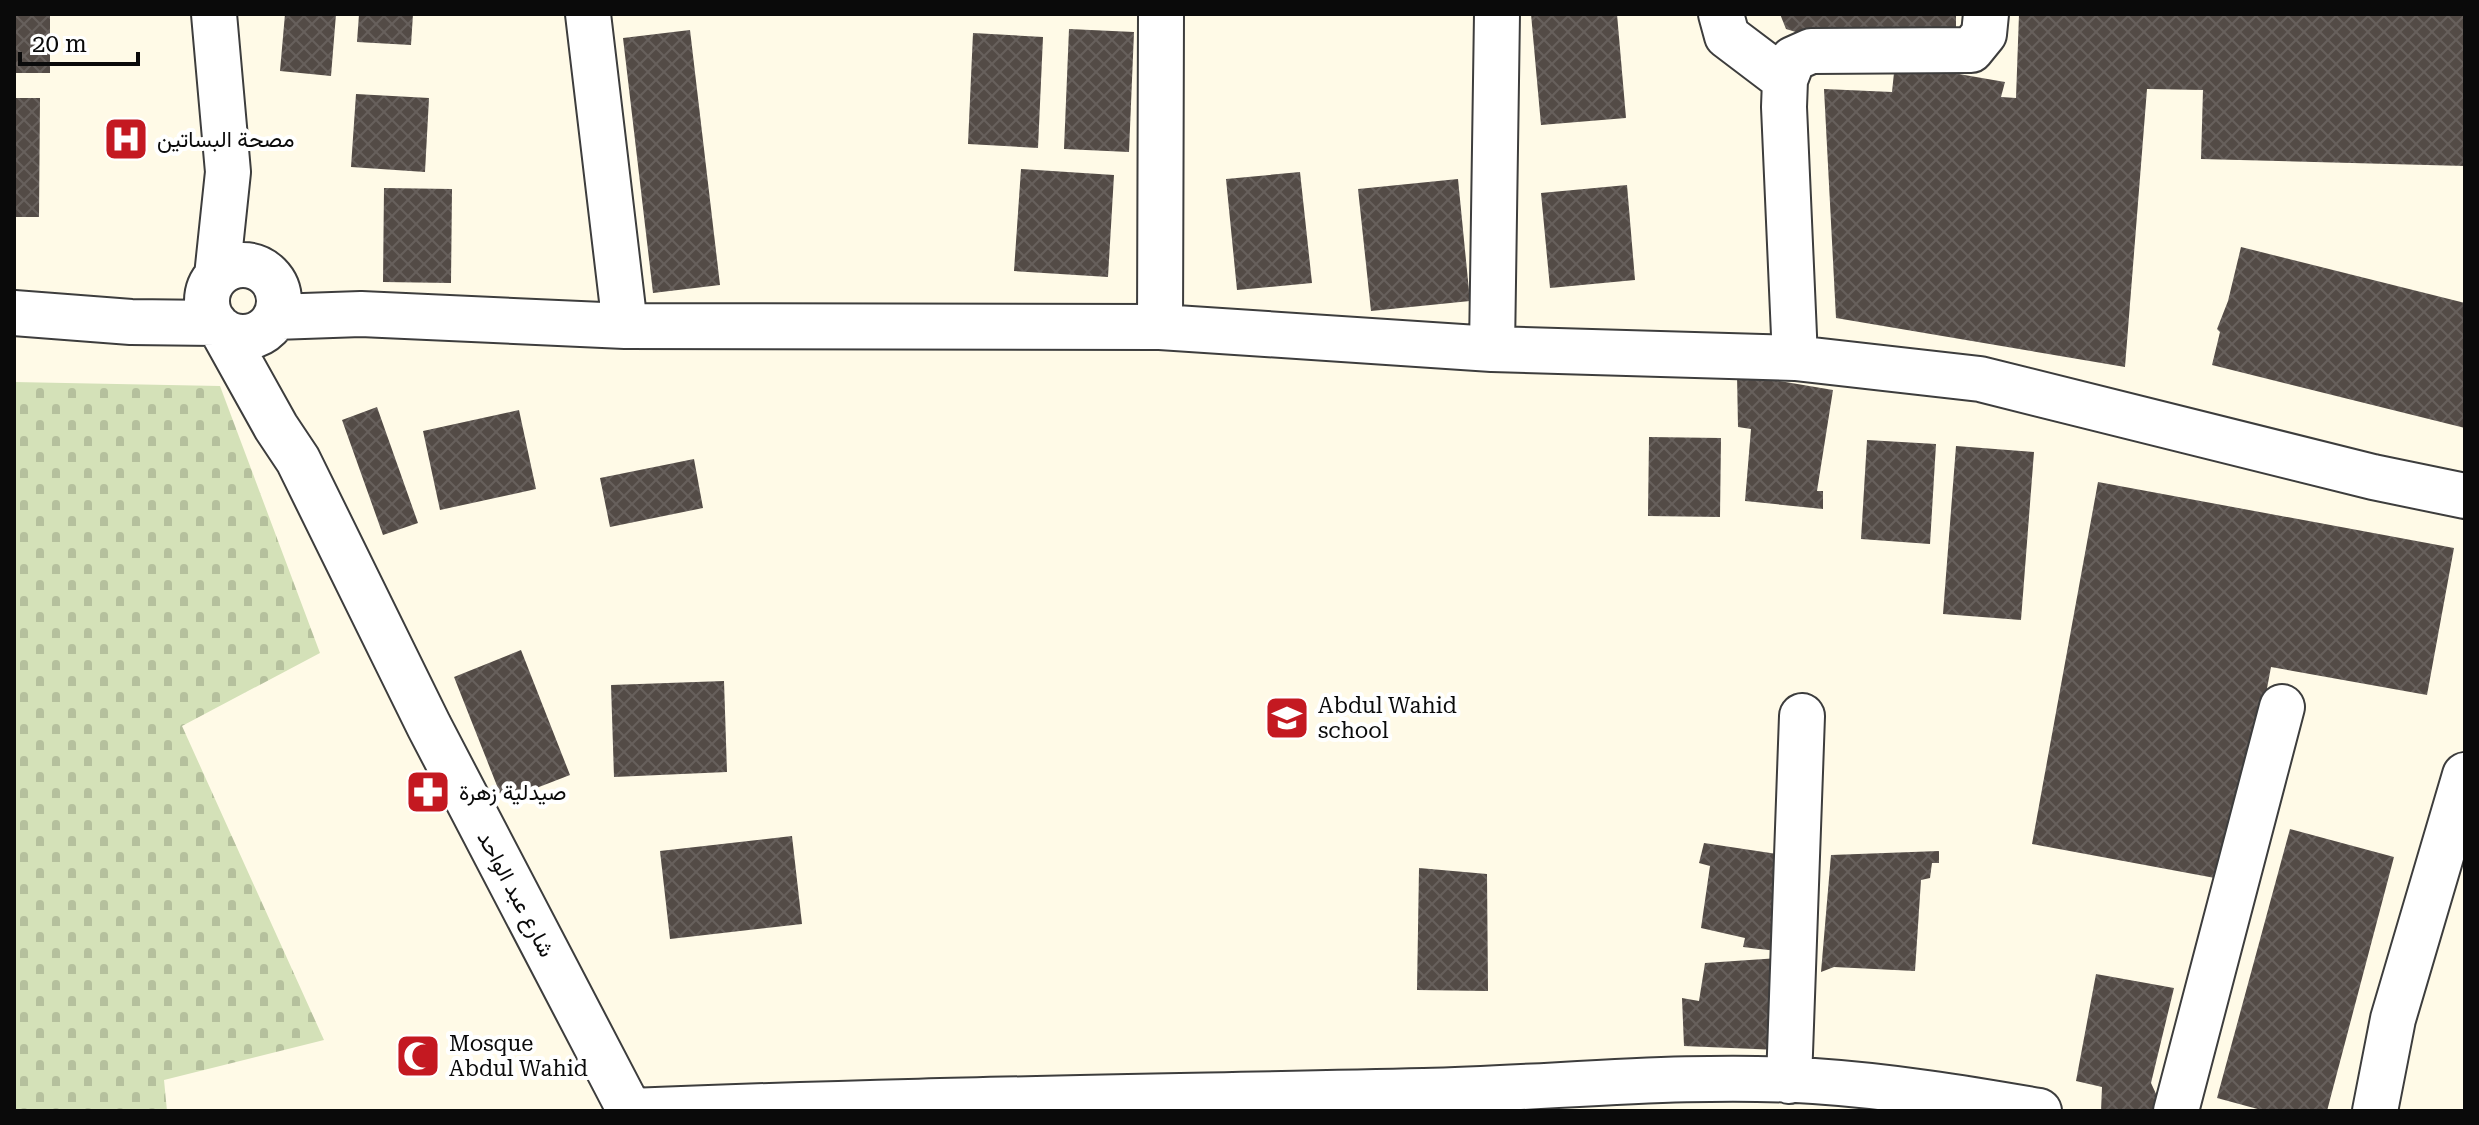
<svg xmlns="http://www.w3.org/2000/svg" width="2479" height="1125" font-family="'Roboto Serif',Vazirmatn,serif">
<defs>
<pattern id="cemetery-stones" width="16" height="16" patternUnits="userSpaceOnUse" patternTransform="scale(2)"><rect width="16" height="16" fill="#d4e1b8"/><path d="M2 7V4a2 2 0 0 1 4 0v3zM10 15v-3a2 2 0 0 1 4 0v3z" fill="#b5c09d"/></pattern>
<pattern id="building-cross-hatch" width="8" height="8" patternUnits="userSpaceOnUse" patternTransform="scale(2)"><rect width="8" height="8" fill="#534b46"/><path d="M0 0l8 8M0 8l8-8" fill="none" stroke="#67605c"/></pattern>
</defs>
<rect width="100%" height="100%" fill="#fffae7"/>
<path fill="url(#cemetery-stones)" d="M 14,382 L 220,386 L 320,653 L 182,726 L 324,1040 L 164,1080 L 167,1111 L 14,1111 Z"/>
<path fill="url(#building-cross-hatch)" d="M 14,14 L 50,14 L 50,73 L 14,73 Z
M 285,14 L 336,14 L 331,76 L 280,71 Z
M 359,14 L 413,14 L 411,45 L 357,42 Z
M 1531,14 L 1617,14 L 1626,118 L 1541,125 Z
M 1780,14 L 1956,14 L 1956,30 L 1799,33 L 1786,29 Z
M 2019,14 L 2465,14 L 2465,166 L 2201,159 L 2203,90 L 2147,89 L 2125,367 L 1836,318 L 1824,89 L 1892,92 L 1895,63 L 2005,82 L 2001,97 L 2016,98 Z
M 1069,29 L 1134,32 L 1129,152 L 1064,149 Z
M 690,30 L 720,285 L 653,293 L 623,38 Z
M 973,33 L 1043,37 L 1038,148 L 968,144 Z
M 356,94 L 429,98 L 425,172 L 351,167 Z
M 14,98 L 40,98 L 39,217 L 14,217 Z
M 1021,169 L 1114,175 L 1108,277 L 1014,271 Z
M 1300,172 L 1312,283 L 1237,290 L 1226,179 Z
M 1458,179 L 1470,301 L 1371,311 L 1358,189 Z
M 1627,185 L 1635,280 L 1550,288 L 1541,193 Z
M 384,188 L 452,189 L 451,283 L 383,282 Z
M 2241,247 L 2465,303 L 2465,428 L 2212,365 L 2220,332 L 2217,329 L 2228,301 Z
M 1737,374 L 1833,390 L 1817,491 L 1823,491 L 1823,509 L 1745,501 L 1751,429 L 1738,427 Z
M 377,407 L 418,523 L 383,535 L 342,420 Z
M 519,410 L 536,489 L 440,510 L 423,431 Z
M 1649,437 L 1721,438 L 1720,517 L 1648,516 Z
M 1867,440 L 1936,444 L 1930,544 L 1861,539 Z
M 1956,446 L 2034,452 L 2021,620 L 1943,614 Z
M 694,459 L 703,508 L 610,527 L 600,478 Z
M 2098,482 L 2454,548 L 2427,695 L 2271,667 L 2231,881 L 2032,844 Z
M 521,650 L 570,775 L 503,801 L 454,677 Z
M 724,681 L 727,772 L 614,777 L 611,685 Z
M 2290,829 L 2394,857 L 2327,1111 L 2265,1111 L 2217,1098 Z
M 792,836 L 802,924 L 670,939 L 660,851 Z
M 1704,843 L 1777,854 L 1772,933 L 1781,935 L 1777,951 L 1743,947 L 1745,938 L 1701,928 L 1710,866 L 1699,863 Z
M 1939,851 L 1939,863 L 1932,863 L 1930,878 L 1921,880 L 1915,971 L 1834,967 L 1821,972 L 1831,855 Z
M 1419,868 L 1487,874 L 1488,991 L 1417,990 Z
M 1779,958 L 1778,1050 L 1684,1046 L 1682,998 L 1699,1001 L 1705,963 Z
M 2096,974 L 2174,988 L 2151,1083 L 2157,1096 L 2155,1111 L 2101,1111 L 2102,1087 L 2076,1081 Z"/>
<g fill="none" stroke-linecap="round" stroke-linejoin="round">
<g stroke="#3d3d3d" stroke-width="48">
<path id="minor" d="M 214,14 L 228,172 L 217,276
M 588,14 L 625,326
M 1721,14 L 1727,36 L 1785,80
M207 301a36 36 0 1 1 72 0a36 36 0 1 1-72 0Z
M 14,313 L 131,322 L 215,323
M 275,317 L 361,314 L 625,326 L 1160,327 L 1492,349 L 1795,358 L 1980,379 L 2373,477 L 2465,496
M 1160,327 L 1161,14
M 222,330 L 276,427 L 298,460 L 429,726 L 630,1111
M 1492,349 L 1497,14
M 1795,358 L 1784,107 L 1785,80 L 1793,59 L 1811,51 L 1971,50 L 1984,34 L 1986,14
M 1789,1081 L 1802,716
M 630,1111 C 895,1100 1159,1097 1424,1091 C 1554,1088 1684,1073 1814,1081 C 1889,1086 1964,1098 2039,1111
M 2176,1111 L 2282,707
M 2375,1111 L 2393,1019 L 2465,775"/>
</g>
<use href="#minor" stroke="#fff" stroke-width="44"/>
</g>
<defs>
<g id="hospital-square" transform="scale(2.3)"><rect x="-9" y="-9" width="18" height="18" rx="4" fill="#c41921" stroke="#fff"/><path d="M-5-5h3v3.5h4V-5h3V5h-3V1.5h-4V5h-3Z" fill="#fff"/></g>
<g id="school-square" transform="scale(2.3)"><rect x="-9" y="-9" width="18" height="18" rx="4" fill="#c41921" stroke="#fff"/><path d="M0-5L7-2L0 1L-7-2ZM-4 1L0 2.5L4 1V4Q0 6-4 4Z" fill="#fff"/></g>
<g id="pharmacy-square" transform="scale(2.3)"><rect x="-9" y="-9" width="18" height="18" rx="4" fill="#c41921" stroke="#fff"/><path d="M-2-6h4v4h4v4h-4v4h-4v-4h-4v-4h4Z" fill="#fff"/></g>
<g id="mosque-square" transform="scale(2.3)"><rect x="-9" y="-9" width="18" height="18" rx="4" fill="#c41921" stroke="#fff"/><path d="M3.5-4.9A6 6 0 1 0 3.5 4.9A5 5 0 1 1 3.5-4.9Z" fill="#fff"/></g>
</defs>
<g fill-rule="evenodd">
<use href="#hospital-square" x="126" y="139"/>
<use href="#school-square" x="1287" y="718"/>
<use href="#pharmacy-square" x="428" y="792"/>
<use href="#mosque-square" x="418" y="1056"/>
</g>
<g text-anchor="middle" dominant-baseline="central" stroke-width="8" stroke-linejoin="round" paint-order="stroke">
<g font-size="22" fill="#0a0a0a" stroke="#fff" text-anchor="start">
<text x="157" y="139">مصحة البساتين</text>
<text x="1318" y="705">Abdul Wahid<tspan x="1318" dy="25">school</tspan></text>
<text x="459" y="792">صيدلية زهرة</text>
<text x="449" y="1043">Mosque<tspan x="449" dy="25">Abdul Wahid</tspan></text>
</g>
<g font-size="22" fill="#0a0a0a" stroke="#fff">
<text transform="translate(516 894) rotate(62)">شارع عبد الواحد</text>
</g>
</g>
<rect width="2479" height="1125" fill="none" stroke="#0a0a0a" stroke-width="32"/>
<path d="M20 52v12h118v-12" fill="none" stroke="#0a0a0a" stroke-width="4"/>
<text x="32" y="52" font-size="24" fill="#0a0a0a" stroke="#ffffff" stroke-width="6" paint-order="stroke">20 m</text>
</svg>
